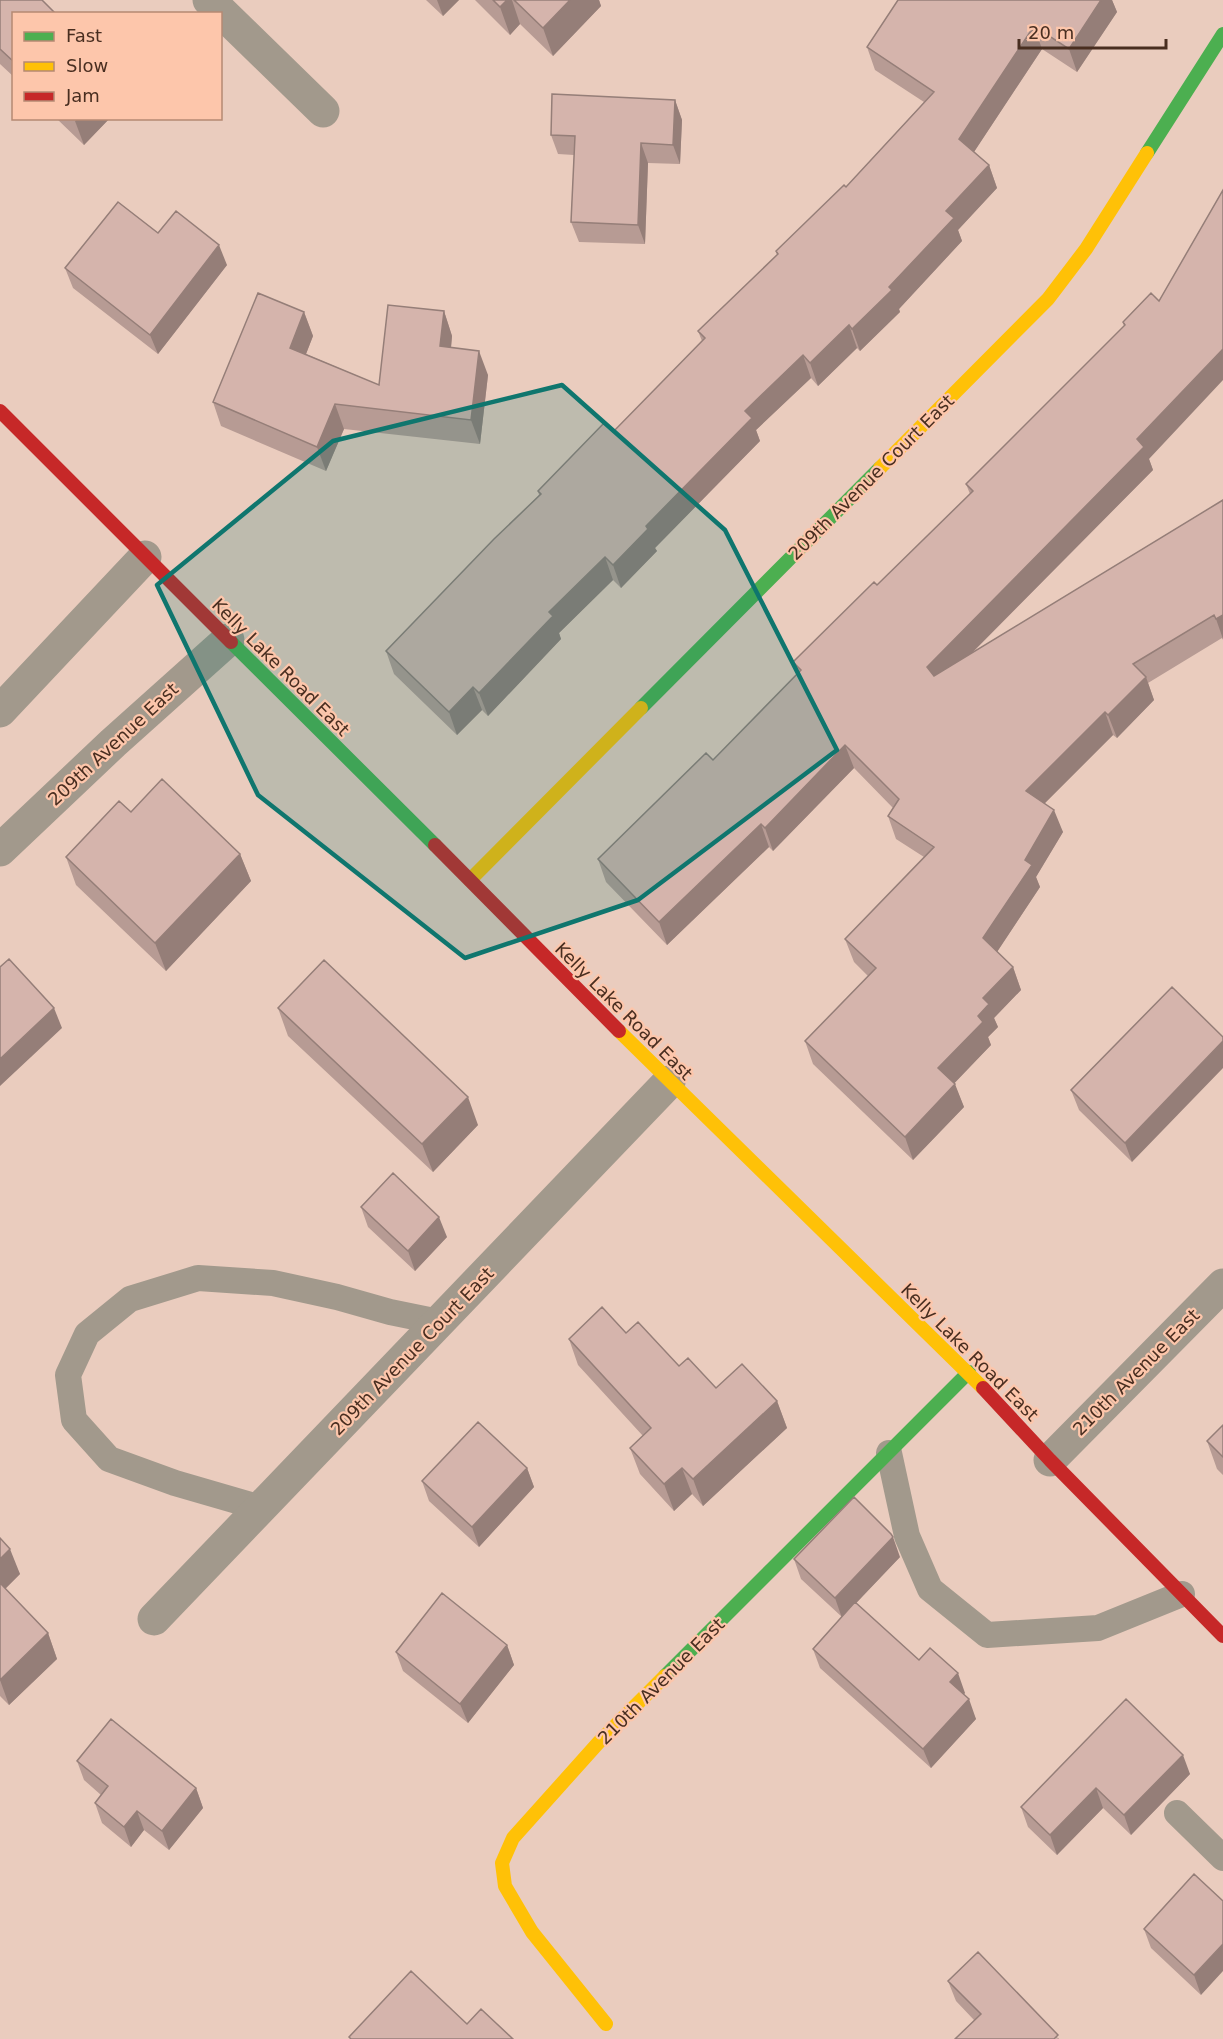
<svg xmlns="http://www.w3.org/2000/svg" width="1223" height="2039" font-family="'DejaVu Sans',sans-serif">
<rect width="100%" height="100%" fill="#eaccbe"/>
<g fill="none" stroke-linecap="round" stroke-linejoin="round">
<path stroke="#a2998c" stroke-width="26" d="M 889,1453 L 907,1536 L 930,1589 L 987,1635 L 1098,1628 L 1182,1594
M 261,1508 L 175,1483 L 109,1459 L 74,1420 L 68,1375 L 87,1334 L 130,1299 L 198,1278 L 273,1283 L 337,1297 L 390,1312 L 439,1322
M 1177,1813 L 1223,1858"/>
<path stroke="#a2998c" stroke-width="33" d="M 209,0 L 323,111
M 0,711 L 145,557
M 0,850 L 113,743 L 228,640
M 1050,1460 L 1223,1285
M 154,1619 L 669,1082"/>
<path stroke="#4caf50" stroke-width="14" d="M 1147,153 L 1223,34
M 231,642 L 435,845
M 641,708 L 880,468
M 665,1676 L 969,1372"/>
<path stroke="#ffc107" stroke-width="14" d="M 880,468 L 1048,299 L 1086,249 L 1147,153
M 470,880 L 641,708
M 619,1031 L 983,1388
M 606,2024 L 532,1932 L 505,1886 L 502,1863 L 513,1838 L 599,1742 L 665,1676"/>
<path stroke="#c62828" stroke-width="14" d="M 0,411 L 231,642
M 435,845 L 619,1031
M 983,1388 L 1050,1460 L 1223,1636"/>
</g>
<path fill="#b79b94" d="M 0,0 L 14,14 L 14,77 L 0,64 Z
M 426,0 L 459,0 L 443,16 Z
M 475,0 L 599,0 L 601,6 L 553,56 L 520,24 L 510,35 Z
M 898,0 L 1112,0 L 1117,12 L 1077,72 L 1042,49 L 974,152 L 989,165 L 997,188 L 958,230 L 962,241 L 899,309 L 900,312 L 860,351 L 857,348 L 818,386 L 811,378 L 756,430 L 760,441 L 655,548 L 657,551 L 621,588 L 613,580 L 559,633 L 561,639 L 488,716 L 482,710 L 457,735 L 394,674 L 386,651 L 539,495 L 538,491 L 613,432 L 702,341 L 698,331 L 777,255 L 776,251 L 846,187 L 924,102 L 875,70 L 867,47 Z
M 675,100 L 682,120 L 680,164 L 648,163 L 645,244 L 579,242 L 571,222 L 574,155 L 558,154 L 551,135 Z
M 56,118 L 110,118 L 84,145 Z
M 158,233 L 227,265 L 158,354 L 73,288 L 65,268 Z
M 1151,293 L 1149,459 L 1153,470 L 972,653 L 1223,500 L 1223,640 L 1222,638 L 1148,683 L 1154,700 L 1117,738 L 1113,735 L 1045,803 L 1063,832 L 1036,877 L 1040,887 L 997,952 L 1013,967 L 1021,990 L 994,1018 L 998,1027 L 988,1037 L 991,1045 L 954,1083 L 964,1107 L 913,1160 L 813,1064 L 805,1041 L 868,976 L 854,962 L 845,939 L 924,857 L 896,839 L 888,816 L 893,808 L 854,768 L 773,851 L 769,847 L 667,945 L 606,882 L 598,859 L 713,760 L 798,674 L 793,662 L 877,585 L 970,494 L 966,484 L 1124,326 L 1123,322 Z
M 444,311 L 452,336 L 451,347 L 488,375 L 480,444 L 344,429 L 326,471 L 221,426 L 213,402 L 304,312 L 313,336 L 306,354 L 379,385 Z
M 131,812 L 240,854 L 251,881 L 166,971 L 76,885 L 66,857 Z
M 1172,987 L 1132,1162 L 1079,1110 L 1071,1090 Z
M 278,1008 L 478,1125 L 433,1172 L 288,1036 Z
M 361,1207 L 447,1237 L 415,1271 L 368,1227 Z
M 626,1333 L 716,1388 L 777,1401 L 787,1428 L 703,1506 L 692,1494 L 674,1511 L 640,1474 L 630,1448 L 643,1436 L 578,1365 L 569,1339 Z
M 1207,1441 L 1223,1457 L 1223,1475 L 1217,1469 Z
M 527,1468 L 534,1487 L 479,1547 L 429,1501 L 422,1481 Z
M 0,1538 L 20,1574 L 5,1589 L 48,1633 L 57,1659 L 9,1705 L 0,1696 Z
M 900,1557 L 856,1603 L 919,1660 L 965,1693 L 963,1695 L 976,1719 L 931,1768 L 820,1668 L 813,1649 L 842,1617 L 801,1579 L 794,1559 Z
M 507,1645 L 514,1665 L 468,1723 L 403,1671 L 396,1652 Z
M 1126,1699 L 1190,1774 L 1131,1835 L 1103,1808 L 1057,1855 L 1028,1827 L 1021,1807 Z
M 77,1761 L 196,1788 L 203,1808 L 169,1850 L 144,1830 L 131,1847 L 102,1823 L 95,1803 L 101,1795 L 84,1780 Z
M 1194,1874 L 1201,1995 L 1151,1948 L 1144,1929 Z
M 948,1981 L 1060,2039 L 974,2020 L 956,2001 Z"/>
<path fill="#957e78" d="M 437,0 L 459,0 L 443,16 Z
M 507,0 L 512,0 L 520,24 L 510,35 L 500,7 Z
M 570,0 L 599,0 L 601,6 L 553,56 L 543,28 Z
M 1101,0 L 1112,0 L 1117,12 L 1077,72 L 1069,49 Z
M 1034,26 L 1042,49 L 968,161 L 959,139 Z
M 675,100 L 682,120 L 680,164 L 673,145 Z
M 78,118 L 110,118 L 84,145 L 75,121 Z
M 641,143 L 648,163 L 645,244 L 638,225 Z
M 989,165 L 997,188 L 958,230 L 962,241 L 899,309 L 900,312 L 860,351 L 852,329 L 889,287 L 946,211 Z
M 219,245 L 227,265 L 158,354 L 150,335 Z
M 444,311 L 452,336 L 449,370 L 440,346 Z
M 304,312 L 313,336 L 299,372 L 290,348 Z
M 849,325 L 857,348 L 818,386 L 810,363 Z
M 1223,349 L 1223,380 L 1149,459 L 1153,470 L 935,690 L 927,667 L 1137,439 Z
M 479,351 L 488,375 L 480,444 L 471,420 Z
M 803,355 L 811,378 L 756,430 L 760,441 L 655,548 L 657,551 L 621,588 L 613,565 L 745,411 Z
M 335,404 L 344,429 L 326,471 L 317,447 Z
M 605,557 L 613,580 L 559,633 L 561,639 L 488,716 L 479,693 L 549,612 Z
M 1223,615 L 1223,639 L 1216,619 Z
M 1146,677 L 1154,700 L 1117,738 L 1108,715 Z
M 473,687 L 482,710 L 457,735 L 449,712 Z
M 1105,712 L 1113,735 L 1034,814 L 1026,791 Z
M 845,745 L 854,768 L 773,851 L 765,828 Z
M 1054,810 L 1063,832 L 1036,877 L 1040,887 L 991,961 L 983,938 L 1025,860 Z
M 761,824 L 769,847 L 667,945 L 659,922 Z
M 240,854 L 251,881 L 166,971 L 155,943 Z
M 1013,967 L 1021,990 L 994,1018 L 998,1027 L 988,1037 L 991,1045 L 947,1091 L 938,1068 L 978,1016 L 983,998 Z
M 54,1008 L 62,1028 L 0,1086 L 0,1059 Z
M 1223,1041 L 1223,1068 L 1132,1162 L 1125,1143 Z
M 955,1084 L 964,1107 L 913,1160 L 905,1137 Z
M 468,1097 L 478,1125 L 433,1172 L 422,1144 Z
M 439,1217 L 447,1237 L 415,1271 L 408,1251 Z
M 777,1401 L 787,1428 L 703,1506 L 693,1479 Z
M 527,1468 L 534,1487 L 479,1547 L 472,1527 Z
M 682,1468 L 692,1494 L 674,1511 L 664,1484 Z
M 893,1537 L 900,1557 L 842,1618 L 835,1598 Z
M 10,1549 L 20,1574 L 0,1594 L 0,1559 Z
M 48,1633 L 57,1659 L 9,1705 L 0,1680 Z
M 507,1645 L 514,1665 L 468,1723 L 460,1704 Z
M 958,1673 L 965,1693 L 957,1702 L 950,1682 Z
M 969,1699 L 976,1719 L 931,1768 L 923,1749 Z
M 1183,1755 L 1190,1774 L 1131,1835 L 1124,1815 Z
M 196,1788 L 203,1808 L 169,1850 L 162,1831 Z
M 1096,1788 L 1103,1808 L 1057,1855 L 1050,1835 Z
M 137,1811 L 144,1830 L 131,1847 L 124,1827 Z
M 1223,1944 L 1223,1971 L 1201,1995 L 1194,1975 Z"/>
<path fill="#d5b4ac" stroke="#957e78" stroke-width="1.5" d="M 0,0 L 42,0 L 56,14 L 14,14 L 14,62 L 0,49 Z
M 493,0 L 507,0 L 500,7 Z
M 514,0 L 570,0 L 543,28 Z
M 898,0 L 1101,0 L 1069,49 L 1034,26 L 959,139 L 989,165 L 946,211 L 954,218 L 889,287 L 892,290 L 852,329 L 849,325 L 810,363 L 803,355 L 745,411 L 752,418 L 646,526 L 648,529 L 613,565 L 605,557 L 549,612 L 553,616 L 479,693 L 473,687 L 449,712 L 386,651 L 494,539 L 541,494 L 538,491 L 604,423 L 613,432 L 705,338 L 698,331 L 778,254 L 776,251 L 844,185 L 846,187 L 934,92 L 867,47 Z
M 552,94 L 675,100 L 673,145 L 641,143 L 638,225 L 571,222 L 575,136 L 551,135 Z
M 1223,190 L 1223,349 L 1137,439 L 1144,447 L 927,667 L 934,676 L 1223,500 L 1223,615 L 1216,619 L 1214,615 L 1133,664 L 1146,677 L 1108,715 L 1105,712 L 1026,791 L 1054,810 L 1025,860 L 1032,865 L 983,938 L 1013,967 L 983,998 L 989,1004 L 978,1016 L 983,1022 L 938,1068 L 955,1084 L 905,1137 L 805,1041 L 876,968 L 845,939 L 934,847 L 888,816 L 899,799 L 845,745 L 765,828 L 761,824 L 659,922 L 598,859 L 706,753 L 713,760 L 801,670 L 793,662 L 874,582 L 877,585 L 973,491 L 966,484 L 1125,325 L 1123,322 L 1151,293 L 1159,301 Z
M 118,202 L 158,233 L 176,211 L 219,245 L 150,335 L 65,268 Z
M 258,293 L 304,312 L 290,348 L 379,385 L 388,305 L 444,311 L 440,346 L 479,351 L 471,420 L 335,404 L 317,447 L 213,402 Z
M 162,779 L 240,854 L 155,943 L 66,857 L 119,801 L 131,812 Z
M 9,959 L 54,1008 L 0,1059 L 0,967 Z
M 324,960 L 468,1097 L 422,1144 L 278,1008 Z
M 1172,987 L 1223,1037 L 1223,1041 L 1125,1143 L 1071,1090 Z
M 393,1173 L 439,1217 L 408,1251 L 361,1207 Z
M 602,1307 L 626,1333 L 638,1322 L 679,1366 L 688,1358 L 716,1388 L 742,1364 L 777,1401 L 693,1479 L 682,1468 L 664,1484 L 630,1448 L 651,1428 L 569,1339 Z
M 478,1422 L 527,1468 L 472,1527 L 422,1481 Z
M 1223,1425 L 1223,1457 L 1207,1441 Z
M 854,1497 L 891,1534 L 893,1537 L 835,1598 L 794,1559 Z
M 0,1538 L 10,1549 L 0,1559 Z
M 0,1583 L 48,1633 L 0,1680 Z
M 442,1593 L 507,1645 L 460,1704 L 396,1652 Z
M 855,1602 L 919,1660 L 930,1648 L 958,1673 L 950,1682 L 969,1699 L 923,1749 L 813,1649 Z
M 1126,1699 L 1183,1755 L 1124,1815 L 1096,1788 L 1050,1835 L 1021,1807 Z
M 111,1719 L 196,1788 L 162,1831 L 137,1811 L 124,1827 L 95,1803 L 108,1786 L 77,1761 Z
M 1194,1874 L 1223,1901 L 1223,1944 L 1194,1975 L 1144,1929 Z
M 978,1952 L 1058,2035 L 1054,2039 L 955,2039 L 981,2014 L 948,1981 Z
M 411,1971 L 467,2024 L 481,2009 L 513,2039 L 351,2039 L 349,2037 Z"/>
<path fill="#0f766e" fill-opacity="0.2" stroke="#0f766e" stroke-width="4.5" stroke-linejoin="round" d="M 562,385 L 725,530 L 837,750 L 638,900 L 465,958 L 258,795 L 157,585 L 333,441 Z"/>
<g text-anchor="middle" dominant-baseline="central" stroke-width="4.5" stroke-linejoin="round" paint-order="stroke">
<g font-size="18" fill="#492e20" stroke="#fdc6ab">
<text transform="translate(871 477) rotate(-45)">209th Avenue Court East</text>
<text transform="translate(281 667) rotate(45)">Kelly Lake Road East</text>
<text transform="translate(113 744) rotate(-43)">209th Avenue East</text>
<text transform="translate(624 1011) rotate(45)">Kelly Lake Road East</text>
<text transform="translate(412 1351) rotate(-46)">209th Avenue Court East</text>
<text transform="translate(970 1352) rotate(45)">Kelly Lake Road East</text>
<text transform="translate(1136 1372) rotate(-45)">210th Avenue East</text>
<text transform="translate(661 1681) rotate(-45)">210th Avenue East</text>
</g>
</g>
<rect x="12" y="12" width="210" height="108" fill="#fdc6ab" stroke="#b58973" stroke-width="1.5"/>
<rect x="24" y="32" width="30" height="9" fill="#4caf50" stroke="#b58973" stroke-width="1.5"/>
<text x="66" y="42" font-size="18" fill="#492e20">Fast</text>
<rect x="24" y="62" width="30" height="9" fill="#ffc107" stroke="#b58973" stroke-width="1.5"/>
<text x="66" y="72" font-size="18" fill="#492e20">Slow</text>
<rect x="24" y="92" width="30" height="9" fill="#c62828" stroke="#b58973" stroke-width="1.5"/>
<text x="66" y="102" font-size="18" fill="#492e20">Jam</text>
<path d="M1019 39v9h147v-9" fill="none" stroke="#492e20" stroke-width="3"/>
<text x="1028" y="39" font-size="18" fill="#492e20" stroke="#fdc6ab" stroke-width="4.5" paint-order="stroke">20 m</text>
</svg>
